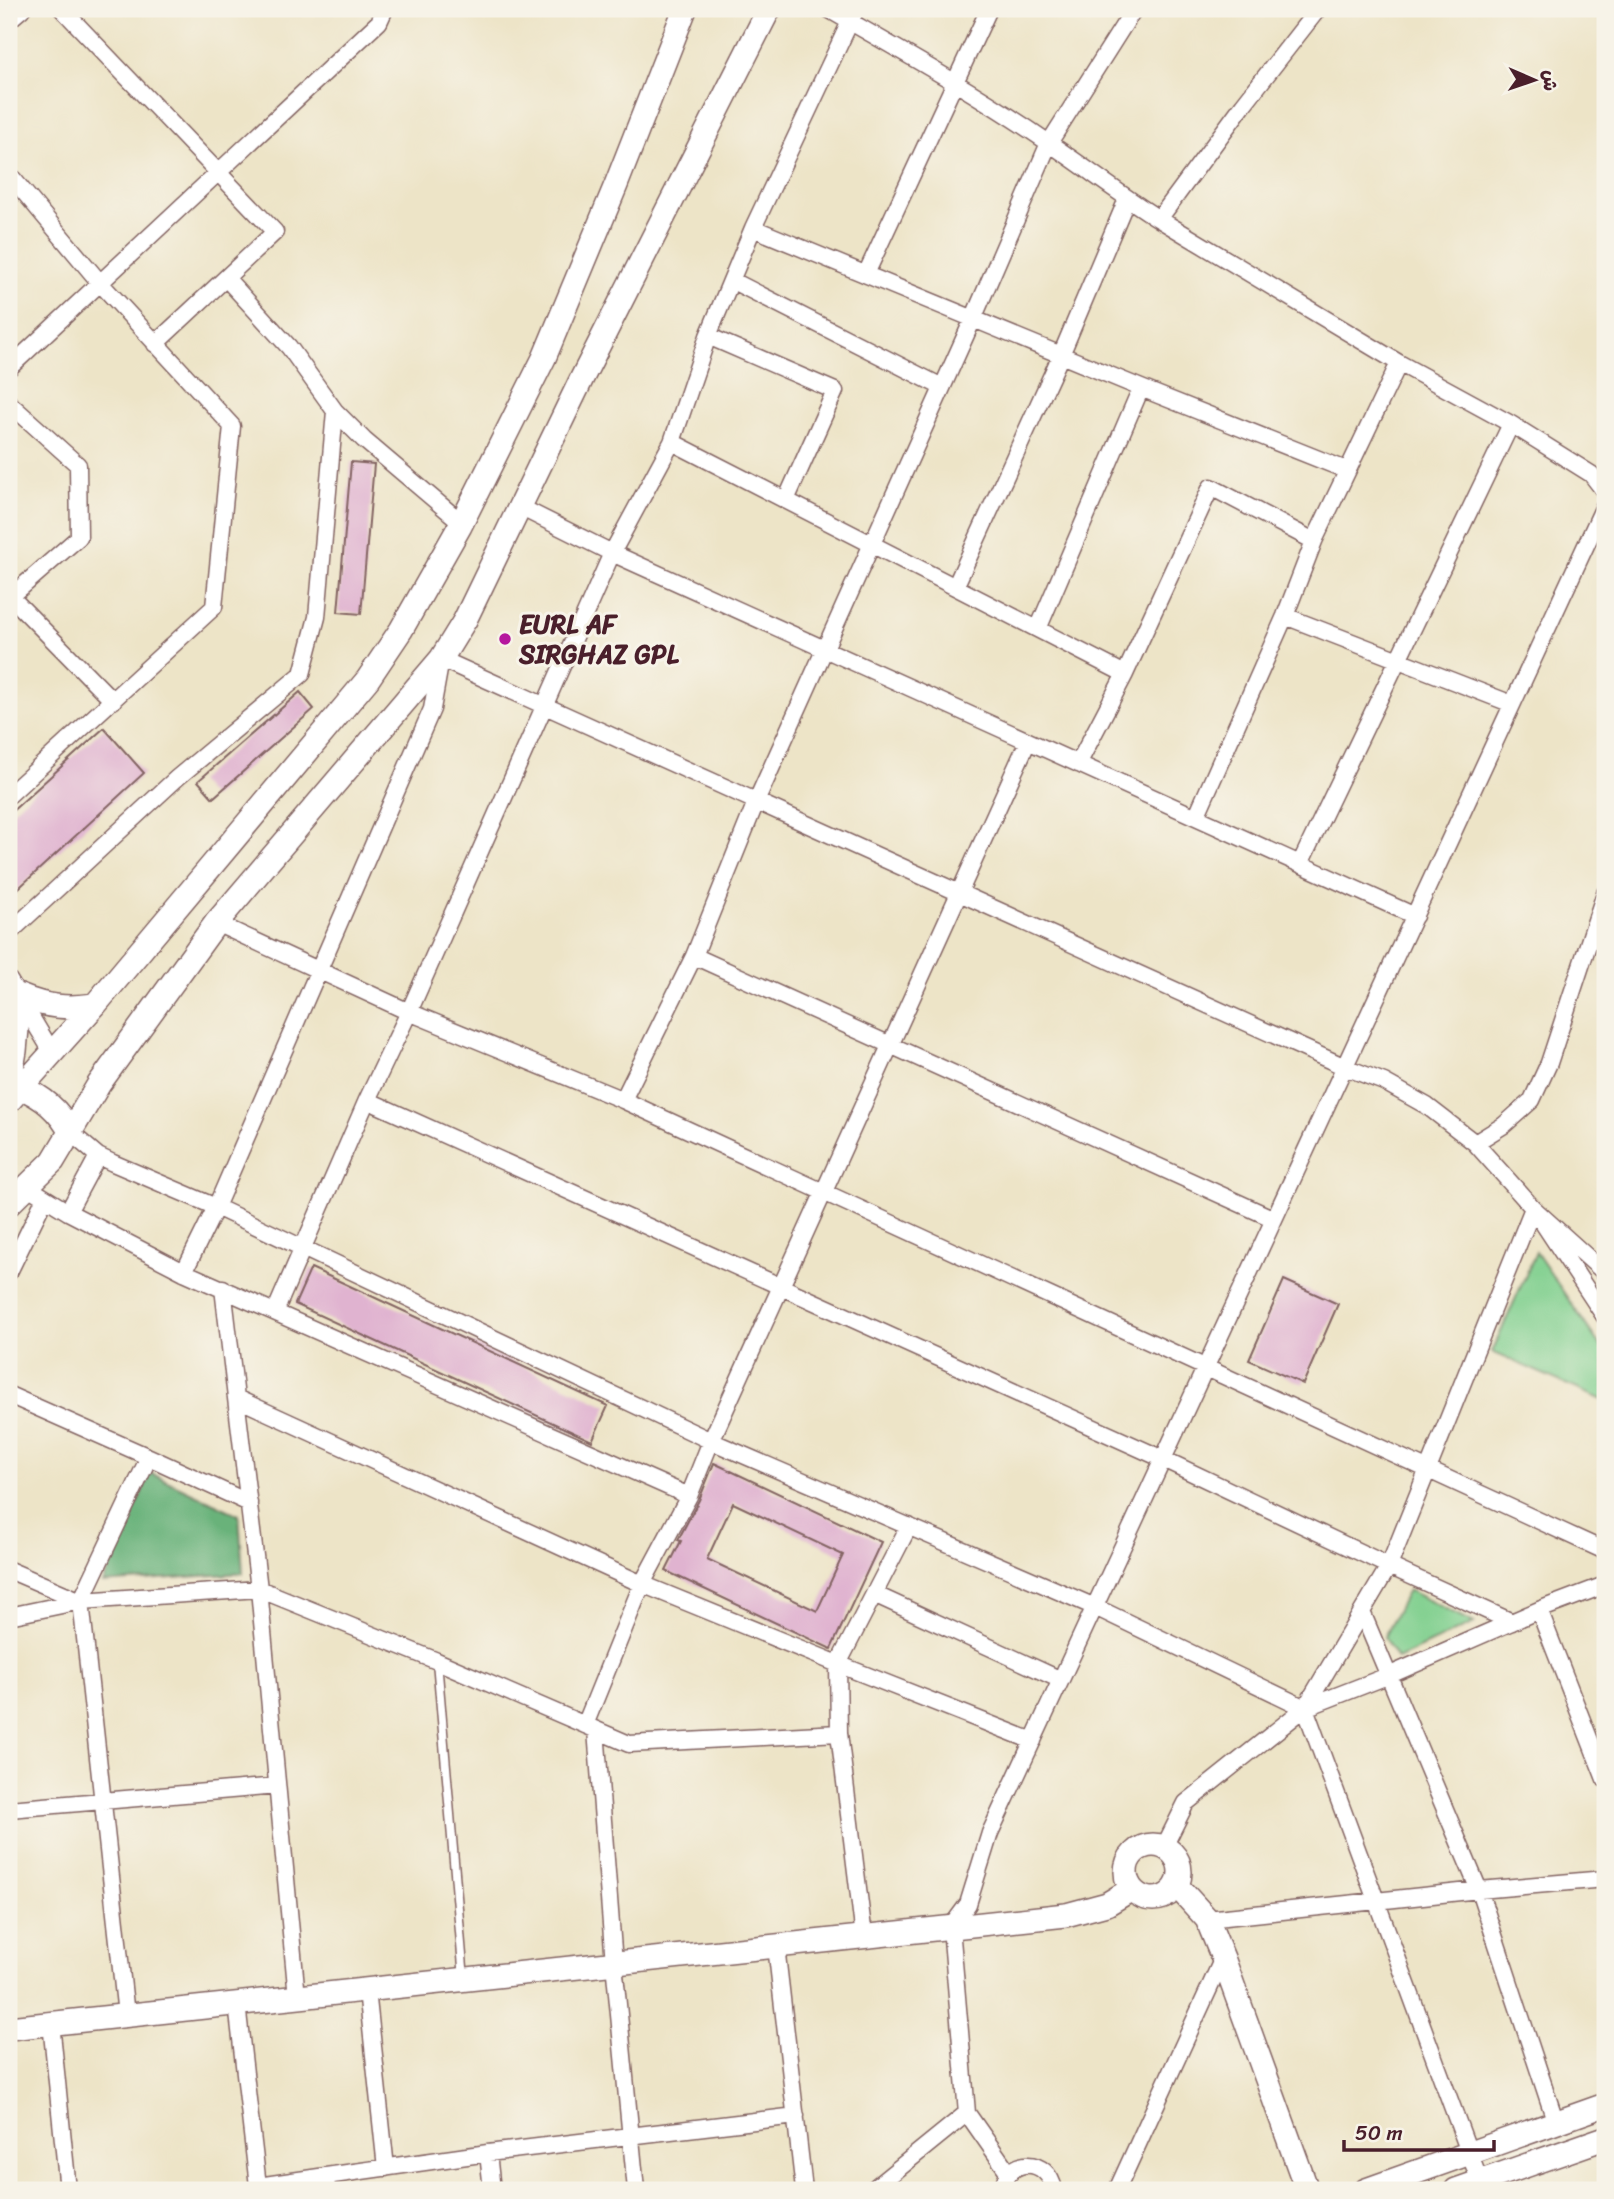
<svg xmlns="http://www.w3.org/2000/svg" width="1614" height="2199" font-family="Sriracha,'Playpen Sans Arabic',sans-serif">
<rect width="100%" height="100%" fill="#f7f3e8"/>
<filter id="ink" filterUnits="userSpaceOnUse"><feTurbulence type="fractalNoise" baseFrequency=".0143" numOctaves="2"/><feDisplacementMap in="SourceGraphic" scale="14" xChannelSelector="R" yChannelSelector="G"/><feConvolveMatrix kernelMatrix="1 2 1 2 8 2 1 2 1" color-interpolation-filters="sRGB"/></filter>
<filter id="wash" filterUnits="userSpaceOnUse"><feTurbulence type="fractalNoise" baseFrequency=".00686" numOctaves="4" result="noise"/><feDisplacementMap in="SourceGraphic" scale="28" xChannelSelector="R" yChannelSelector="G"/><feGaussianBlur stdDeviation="1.57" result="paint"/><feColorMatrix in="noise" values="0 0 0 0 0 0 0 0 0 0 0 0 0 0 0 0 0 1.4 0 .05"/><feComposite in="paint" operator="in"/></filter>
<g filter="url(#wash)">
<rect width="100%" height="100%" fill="#ede4c7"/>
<path fill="#82d090" stroke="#66785e" stroke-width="2" d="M 1536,1252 L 1605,1353 L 1605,1401 L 1492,1352 Z
M 1408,1590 L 1474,1623 L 1397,1659 L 1384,1637 Z"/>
<path fill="#69b27a" stroke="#5a6852" stroke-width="2" d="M 150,1473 L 239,1515 L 243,1573 L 103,1583 Z"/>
<g id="blocks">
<path fill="#e0b3d0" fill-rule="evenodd" d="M 351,462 L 374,464 L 361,614 L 338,612 Z
M 300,692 L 314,709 L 213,798 L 198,781 Z
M 104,728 L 144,773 L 9,897 L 9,814 Z
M 311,1268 L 608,1406 L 592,1441 L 295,1304 Z
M 1284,1280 L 1338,1304 L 1303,1384 L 1249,1360 Z
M 714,1463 L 881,1542 L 831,1649 L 666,1571 L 681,1541 L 678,1540 L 699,1500 ZM 733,1503 L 843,1555 L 817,1611 L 707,1559 Z"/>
</g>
</g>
<g filter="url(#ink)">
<use href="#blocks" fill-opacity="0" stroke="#836462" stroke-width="2"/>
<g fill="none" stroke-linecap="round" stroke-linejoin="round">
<g stroke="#836462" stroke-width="11">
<path id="lane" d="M 437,1661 L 464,1979"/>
</g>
<g stroke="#836462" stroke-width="19">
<path id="street" d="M 62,9 L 275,232 L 155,344
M 828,9 C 903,52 978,94 1049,143 C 1086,168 1121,195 1159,219 L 1399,363 L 1511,424 L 1591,474 L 1605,492
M 9,20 L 22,9
M 9,174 L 101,284 L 232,426 L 214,607 L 9,795
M 1159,219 L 1243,105 L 1318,9
M 753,228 L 1141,388 L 1346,470
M 866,274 L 989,9
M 733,281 L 942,387
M 708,336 L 835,391 L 786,500
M 9,368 L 379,22 L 385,9
M 9,403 L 78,465 L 79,537 L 9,598
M 335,411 L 364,440 L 462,523
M 672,442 L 1125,674
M 520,507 L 612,553 L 1415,916
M 1314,541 L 1399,363
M 955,587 L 1061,355 L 1127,199
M 9,595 L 113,701
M 1285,616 L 1512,704
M 1038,629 L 1141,388
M 1078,764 L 1125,674 L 1211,487 L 1314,541 L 1285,616 L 1196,817
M 1300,864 L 1511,424
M 216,923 L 409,1012 L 623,1100 L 1605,1551
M 9,933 L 177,778 L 302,674 L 317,617 L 335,411 L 289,347 L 226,278
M 694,956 L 1274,1219
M 9,980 L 52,1052
M 367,1100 L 1163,1459 L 1389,1566 L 1512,1622
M 623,1100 L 694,956 L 756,802 L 973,319 L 1049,143 L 1134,9
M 71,1133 L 98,1156 L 113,1163 L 216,1207 L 711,1441 L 1095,1607 L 1305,1708 L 1186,1803 L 1164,1847
M 1475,1143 L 1504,1125 L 1532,1100 L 1549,1063 L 1605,893
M 26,1186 L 68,1212 L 184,1272 L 689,1496
M 68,1212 L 98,1156
M 9,1272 L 45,1198
M 184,1272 L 216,1207 L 432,709 L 441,659 L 1345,1067 L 1384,1082 L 1427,1106 L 1475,1143 L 1533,1208 L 1605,1317
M 223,1288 L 236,1398
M 275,1312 L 367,1100 L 409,1012 L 612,553 L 672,442 L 708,336 L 753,228 L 856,9
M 9,1395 L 149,1457
M 909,1526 L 838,1664 L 1033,1741
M 9,1570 L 81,1601
M 874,1594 L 1061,1680
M 1539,1610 L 1605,1585
M 1362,1612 L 1479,1890 L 1556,2123
M 9,1616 L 81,1601 L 259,1589 L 437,1661 L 629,1744 L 839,1733
M 1305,1708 L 1389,1566 L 1533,1208 L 1605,1273
M 1305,1708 L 1483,2190
M 1305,1708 L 1390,1675 L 1539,1610 L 1605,1779
M 585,1725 L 642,1584 L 689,1496 L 711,1441 L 1028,741
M 596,1730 L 614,1963 L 636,2190
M 9,1809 L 277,1786
M 1207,1919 L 1479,1890 L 1605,1879
M 776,1946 L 804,2190
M 367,1990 L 386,2168
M 297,1997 L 259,1589 L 236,1398 L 642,1584 L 838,1664 L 839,1733 L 864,1937
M 237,2004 L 258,2186 L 326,2176 L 327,2190
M 126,2015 L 81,1601 L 149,1457 L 249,1503
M 51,2023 L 68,2190
M 488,2153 L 492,2190
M 1009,2173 L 967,2113 L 951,1927 L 968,1904 L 990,1833 L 1605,504
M 326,2176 L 488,2153 L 796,2116
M 872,2190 L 967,2113
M 1002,2190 C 1008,2156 1048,2157 1054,2190
M 1117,2190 L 1223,1958"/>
</g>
<g stroke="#836462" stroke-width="26">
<path id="secondary" d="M 9,1085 L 15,1051 L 20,996 C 46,1007 68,1009 95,1005
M 20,1087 C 43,1097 59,1110 71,1133
M 9,1101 L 95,1005 L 368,679 L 401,630 L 460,526 L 544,358 L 616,185 L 685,9
M 9,1204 L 53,1161 L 99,1084 L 216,923 L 441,659 L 465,620 L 582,378 L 769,9
M1126 1872a27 27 0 1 1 54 0a27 27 0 1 1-54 0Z
M 1177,1886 L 1207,1919 L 1223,1958 L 1307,2190
M 9,2028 L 1066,1915 L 1107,1904 L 1132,1889
M 1366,2190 L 1605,2105
M 1456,2190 L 1605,2138"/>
</g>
<use href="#lane" stroke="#fff" stroke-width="8"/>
<use href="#street" stroke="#fff" stroke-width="16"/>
<use href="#secondary" stroke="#fff" stroke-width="23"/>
</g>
</g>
<circle fill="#b5179e" stroke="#f7f3e8" stroke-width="2.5" cx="505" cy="639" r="7"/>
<g text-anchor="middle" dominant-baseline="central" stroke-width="6" stroke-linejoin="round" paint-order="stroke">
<g font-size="26" font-weight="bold" fill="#4a1f2b" stroke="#f7f3e8" text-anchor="start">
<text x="519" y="624">EURL AF<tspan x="519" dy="30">SIRGHAZ GPL</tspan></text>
</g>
</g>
<rect width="1614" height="2199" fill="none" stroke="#f7f3e8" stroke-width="35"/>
<g transform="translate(1534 80) rotate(92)" stroke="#f7f3e8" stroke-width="5" paint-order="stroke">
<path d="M0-5L12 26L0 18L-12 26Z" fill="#4a1f2b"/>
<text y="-10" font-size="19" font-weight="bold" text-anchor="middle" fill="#4a1f2b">ش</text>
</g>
<path d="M1344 2140v10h150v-10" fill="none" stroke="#4a1f2b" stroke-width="3.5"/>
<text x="1355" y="2140" font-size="21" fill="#4a1f2b" stroke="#f7f3e8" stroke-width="5" paint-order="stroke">50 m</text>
</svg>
